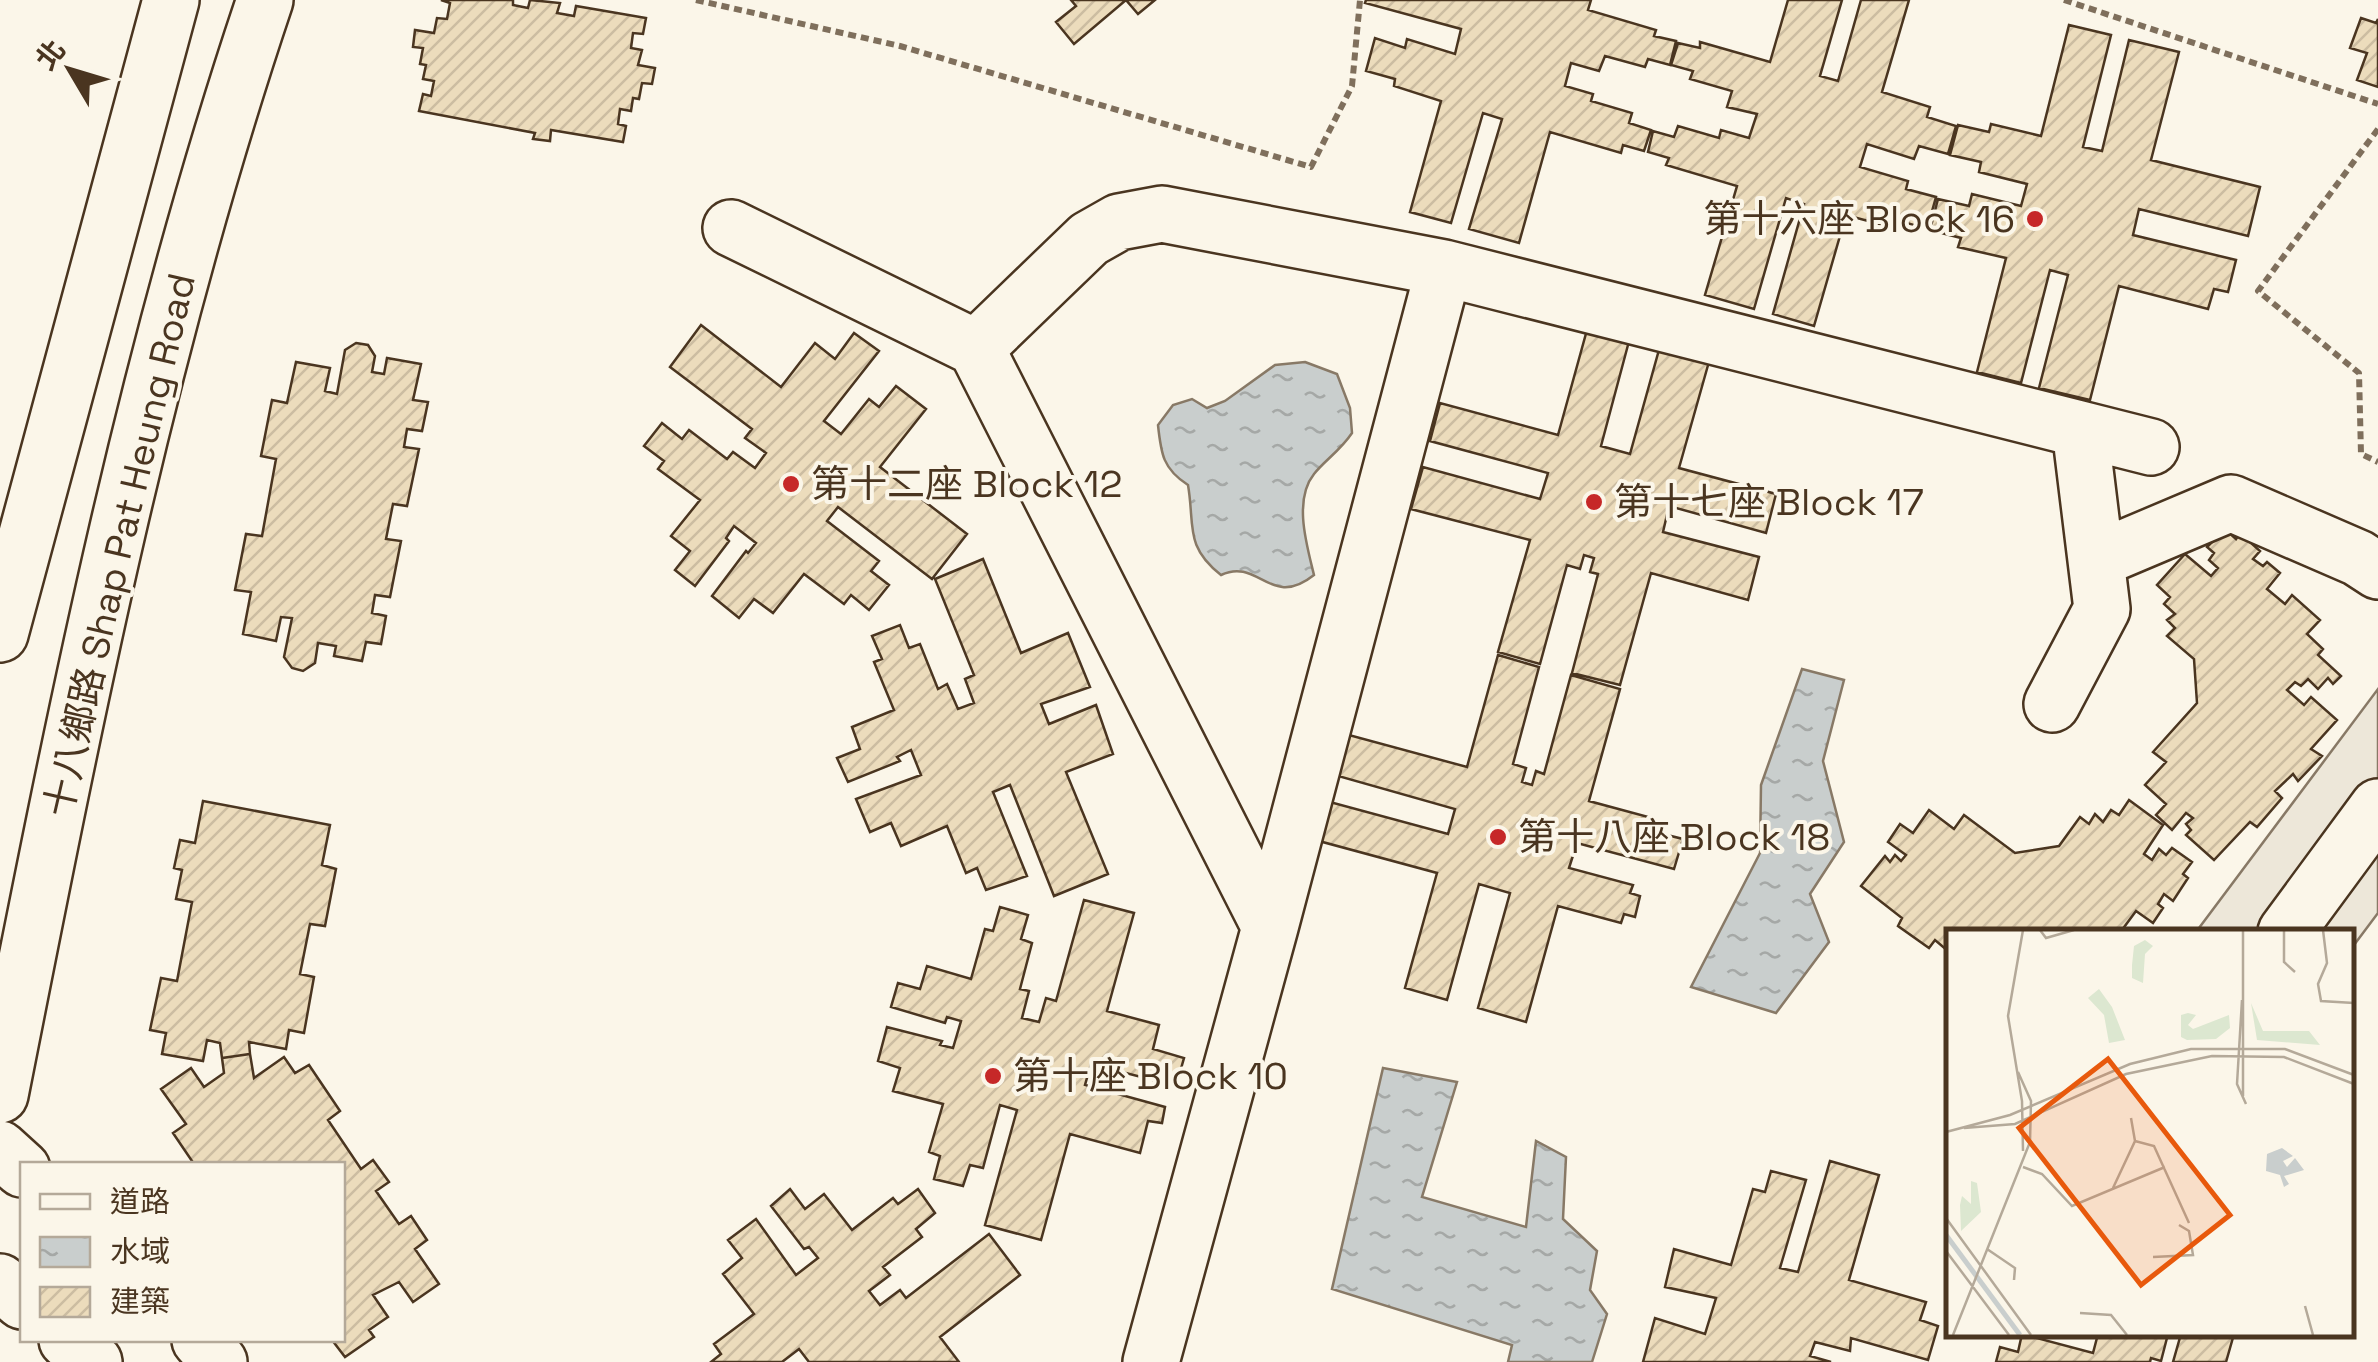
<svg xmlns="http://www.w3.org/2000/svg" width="2378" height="1362" font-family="'Space Grotesk','Noto Sans TC',sans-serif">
<defs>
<pattern id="water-ripples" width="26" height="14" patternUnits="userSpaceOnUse" patternTransform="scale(2.5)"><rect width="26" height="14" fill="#c9cecd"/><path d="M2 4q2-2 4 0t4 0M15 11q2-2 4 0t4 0" fill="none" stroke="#a5a8a6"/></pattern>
<pattern id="building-hatch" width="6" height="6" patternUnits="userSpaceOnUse" patternTransform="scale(2.5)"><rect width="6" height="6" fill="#ecdcbc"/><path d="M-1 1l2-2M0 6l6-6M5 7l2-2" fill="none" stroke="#ccbda1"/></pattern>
</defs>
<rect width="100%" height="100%" fill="#fbf6e9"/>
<path fill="#ede7d9" stroke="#887966" stroke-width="2.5" d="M 2378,689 L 2378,913 L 2351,949 L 2350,932 L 2196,932 Z"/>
<path fill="url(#water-ripples)" stroke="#887966" stroke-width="2.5" d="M 1305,362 L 1337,374 L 1350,408 L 1352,433 C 1340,451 1325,460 1314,474 C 1293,500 1307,546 1314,575 C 1270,610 1259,557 1221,575 C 1184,546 1195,525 1188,485 C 1163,469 1161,454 1158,425 L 1173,405 L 1192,399 L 1207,408 L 1225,401 L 1275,365 Z
M 1802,669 L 1844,680 L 1823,761 L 1844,842 L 1810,894 L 1829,942 L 1776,1013 L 1691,987 L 1760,853 L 1761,785 Z
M 1383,1068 L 1457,1082 L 1422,1197 L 1526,1227 L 1536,1141 L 1566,1157 L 1563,1219 L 1597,1251 L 1590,1290 L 1607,1314 L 1592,1362 L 1508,1362 L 1512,1345 L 1332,1289 Z"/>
<path fill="url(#building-hatch)" stroke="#4a3520" stroke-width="2.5" d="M 513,0 L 513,5 L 528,8 L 530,0 L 560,3 L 557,13 L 574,16 L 576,6 L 646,18 L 643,34 L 633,33 L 631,48 L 642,50 L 638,65 L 655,68 L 652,84 L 642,83 L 639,99 L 633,98 L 631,111 L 620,109 L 618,124 L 626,126 L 623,142 L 551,130 L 550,141 L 533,139 L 535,133 L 419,111 L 423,94 L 431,96 L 434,81 L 423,79 L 426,65 L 420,64 L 423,48 L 413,47 L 415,30 L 434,33 L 437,18 L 447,19 L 450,3 L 441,0 Z
M 1071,0 L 1126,0 L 1074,44 L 1056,22 L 1076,6 Z
M 1126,0 L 1155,0 L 1138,14 Z
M 1366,0 L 1591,0 L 1588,10 L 1656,30 L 1654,36 L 1676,41 L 1670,65 L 1648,59 L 1645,67 L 1605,56 L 1599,71 L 1571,63 L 1565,86 L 1593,94 L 1591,101 L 1632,113 L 1629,123 L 1651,130 L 1644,151 L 1623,145 L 1621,153 L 1550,132 L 1519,243 L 1469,229 L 1502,119 L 1483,113 L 1451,223 L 1410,212 L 1441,101 L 1394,86 L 1395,79 L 1366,71 L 1375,38 L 1405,48 L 1407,39 L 1455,54 L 1461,29 L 1365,3 Z
M 1788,0 L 1842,0 L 1820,76 L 1838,81 L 1861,0 L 1909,0 L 1882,92 L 1930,107 L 1927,117 L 1956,126 L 1948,154 L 1919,146 L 1914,159 L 1867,144 L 1860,167 L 1908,181 L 1906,189 L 1936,197 L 1927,229 L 1897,220 L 1894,228 L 1846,215 L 1814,326 L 1773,314 L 1804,204 L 1786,198 L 1754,309 L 1705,295 L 1737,186 L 1666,165 L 1669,158 L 1648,152 L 1653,131 L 1674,137 L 1678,126 L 1719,138 L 1721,130 L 1749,138 L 1757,114 L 1727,107 L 1732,91 L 1690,79 L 1693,71 L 1671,65 L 1678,43 L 1700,48 L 1700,42 L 1770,62 Z
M 2361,18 L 2376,23 L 2378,19 L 2378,87 L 2357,80 L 2367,53 L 2350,48 Z
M 2069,25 L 2111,35 L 2083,147 L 2102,151 L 2129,40 L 2179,52 L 2151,160 L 2260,187 L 2248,236 L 2139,209 L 2133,235 L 2236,260 L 2228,292 L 2214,289 L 2208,309 L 2119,286 L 2090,400 L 2039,388 L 2068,275 L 2050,270 L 2021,383 L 1977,372 L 2006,258 L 1958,247 L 1961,238 L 1930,230 L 1938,199 L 1969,206 L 1972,194 L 2021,206 L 2027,184 L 1979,172 L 1981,162 L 1950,155 L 1958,125 L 1989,132 L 1991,124 L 2041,136 Z
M 1590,319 L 1632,330 L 1601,446 L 1630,454 L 1662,339 L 1712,351 L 1679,468 L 1776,494 L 1766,533 L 1669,506 L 1663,532 L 1759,557 L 1748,600 L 1651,573 L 1620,685 L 1572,673 L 1598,574 L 1590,572 L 1594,558 L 1584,555 L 1580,569 L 1567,565 L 1540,664 L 1498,652 L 1530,540 L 1411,509 L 1423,467 L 1540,499 L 1548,473 L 1430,441 L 1440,403 L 1558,435 Z
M 701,325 L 781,387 L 815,343 L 835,359 L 854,333 L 879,351 L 824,421 L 841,434 L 869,399 L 879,407 L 896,386 L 926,409 L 880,467 L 967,534 L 932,579 L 838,507 L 827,521 L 879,561 L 871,571 L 889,585 L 869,610 L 851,595 L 844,604 L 804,574 L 773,613 L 754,599 L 739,618 L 712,596 L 746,551 L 748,553 L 756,543 L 734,526 L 726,538 L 729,541 L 695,586 L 675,570 L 690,551 L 671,536 L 700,500 L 658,469 L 664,461 L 644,446 L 662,423 L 682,439 L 689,430 L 727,459 L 733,452 L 755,468 L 766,453 L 745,438 L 752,429 L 670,367 Z
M 356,343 L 368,345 L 375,356 L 372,372 L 384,374 L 387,358 L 421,364 L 413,400 L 428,402 L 422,431 L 407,429 L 404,447 L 419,449 L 407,506 L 393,504 L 386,539 L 401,541 L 390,597 L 375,595 L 372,613 L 386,616 L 381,644 L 366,642 L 362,661 L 334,656 L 336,646 L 318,643 L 315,663 L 303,671 L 292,668 L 284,657 L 292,618 L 281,617 L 276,641 L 243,634 L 251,592 L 235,590 L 246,534 L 262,536 L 276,459 L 261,456 L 272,400 L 287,403 L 296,362 L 330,368 L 325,391 L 337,394 L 345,350 Z
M 2225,529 L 2236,539 L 2240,533 L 2260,551 L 2253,559 L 2263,566 L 2267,562 L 2280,573 L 2267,589 L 2285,604 L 2292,595 L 2320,620 L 2307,634 L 2323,649 L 2318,655 L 2341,676 L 2333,684 L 2328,678 L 2318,689 L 2308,679 L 2301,686 L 2295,682 L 2287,690 L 2304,705 L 2311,697 L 2337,720 L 2311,749 L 2322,756 L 2298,781 L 2293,774 L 2275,791 L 2282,798 L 2257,827 L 2250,822 L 2214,860 L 2186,835 L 2191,830 L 2186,824 L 2193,818 L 2186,813 L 2172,830 L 2156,815 L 2166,804 L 2145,785 L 2166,762 L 2153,752 L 2197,703 L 2194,659 L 2167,636 L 2175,628 L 2167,620 L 2175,614 L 2164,604 L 2170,597 L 2157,585 L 2185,554 L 2211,576 L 2218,568 L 2209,560 L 2214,553 L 2207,547 Z
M 983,559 L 1021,653 L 1068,633 L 1090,687 L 1041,704 L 1049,724 L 1096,705 L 1113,754 L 1066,772 L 1108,874 L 1054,896 L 1010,785 L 993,792 L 1027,876 L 986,890 L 977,868 L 966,873 L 947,826 L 901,846 L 891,823 L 870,832 L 856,799 L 921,775 L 911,750 L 897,757 L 900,761 L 848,782 L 837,758 L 860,749 L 852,727 L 894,710 L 874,662 L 882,659 L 872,636 L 900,625 L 909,648 L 920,644 L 938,689 L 947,684 L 958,709 L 974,703 L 965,679 L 974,675 L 935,579 Z
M 1498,655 L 1539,667 L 1513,764 L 1526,768 L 1522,782 L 1532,785 L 1536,771 L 1544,774 L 1571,675 L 1620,689 L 1589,801 L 1667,822 L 1663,834 L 1683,839 L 1674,869 L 1577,843 L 1569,868 L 1633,885 L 1630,893 L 1640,896 L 1635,917 L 1624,914 L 1621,923 L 1558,906 L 1526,1022 L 1478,1008 L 1510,893 L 1479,884 L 1447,1000 L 1405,988 L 1437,873 L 1319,841 L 1330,802 L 1448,834 L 1455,809 L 1338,776 L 1349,735 L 1467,767 Z
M 2129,800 L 2163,825 L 2144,854 L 2152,860 L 2159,849 L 2166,855 L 2172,848 L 2192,862 L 2183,874 L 2188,878 L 2173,901 L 2164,894 L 2158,904 L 2163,908 L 2153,923 L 2136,911 L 2122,930 L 2125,932 L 1948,932 L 1948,951 L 1935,940 L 1929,948 L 1898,926 L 1902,918 L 1861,886 L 1885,856 L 1890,862 L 1895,855 L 1901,861 L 1906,855 L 1888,842 L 1900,824 L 1913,833 L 1929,810 L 1954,829 L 1964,815 L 2015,853 L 2059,846 L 2080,817 L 2089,824 L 2095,814 L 2103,822 L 2111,810 L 2119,815 Z
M 203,801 L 330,825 L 322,865 L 336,869 L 325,926 L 310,924 L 300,974 L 314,977 L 304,1033 L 289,1030 L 286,1049 L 249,1042 L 250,1054 L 222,1058 L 220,1043 L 207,1040 L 203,1061 L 162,1054 L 166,1033 L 150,1030 L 161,978 L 177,981 L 192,902 L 176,899 L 182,870 L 174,868 L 180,840 L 195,843 Z
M 1084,900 L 1134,913 L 1107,1011 L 1159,1025 L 1153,1049 L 1184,1058 L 1176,1086 L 1091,1064 L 1085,1085 L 1165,1107 L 1162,1123 L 1148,1121 L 1140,1153 L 1070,1134 L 1041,1240 L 985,1225 L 1017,1110 L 1000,1105 L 983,1168 L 970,1165 L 963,1186 L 934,1179 L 940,1156 L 929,1152 L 943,1104 L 893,1091 L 900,1068 L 878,1061 L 887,1027 L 942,1041 L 940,1045 L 953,1048 L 961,1021 L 947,1017 L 945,1023 L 891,1007 L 898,983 L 920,989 L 927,966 L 971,979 L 985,929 L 993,931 L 1000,907 L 1028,915 L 1021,939 L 1032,943 L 1020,989 L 1029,991 L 1022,1018 L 1039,1022 L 1046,998 L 1056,1001 Z
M 250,1054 L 254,1078 L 284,1057 L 295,1073 L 309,1065 L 340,1111 L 328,1120 L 361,1169 L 373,1160 L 389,1182 L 376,1191 L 399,1224 L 411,1216 L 427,1240 L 415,1249 L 439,1284 L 413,1302 L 399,1282 L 373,1295 L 388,1317 L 369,1330 L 374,1337 L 345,1357 L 332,1340 L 342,1340 L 342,1164 L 194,1164 L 173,1133 L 186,1124 L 161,1089 L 191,1068 L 204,1087 L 224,1073 L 222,1058 Z
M 1830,1161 L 1879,1175 L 1849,1280 L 1926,1302 L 1920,1320 L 1938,1326 L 1928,1360 L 1851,1338 L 1850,1351 L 1815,1342 L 1810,1356 L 1831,1362 L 1643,1362 L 1655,1318 L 1705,1334 L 1716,1298 L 1665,1287 L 1674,1249 L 1731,1265 L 1753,1189 L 1765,1192 L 1771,1171 L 1806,1180 L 1780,1268 L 1798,1272 Z
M 790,1189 L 805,1209 L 824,1194 L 852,1230 L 893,1198 L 898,1204 L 918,1189 L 935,1213 L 916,1229 L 922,1237 L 883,1267 L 890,1275 L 869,1291 L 880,1305 L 900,1290 L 906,1298 L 989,1234 L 1020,1275 L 940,1337 L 959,1362 L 809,1362 L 799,1349 L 782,1362 L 711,1362 L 721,1354 L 714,1344 L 754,1314 L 723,1274 L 742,1258 L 728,1240 L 756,1219 L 796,1275 L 818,1258 L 809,1247 L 804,1249 L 771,1206 Z
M 2022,1334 L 2093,1353 L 2098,1334 L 2168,1334 L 2161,1361 L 2151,1358 L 2150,1362 L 1996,1362 L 2000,1347 L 2018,1352 Z
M 2181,1334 L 2234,1334 L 2226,1362 L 2173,1362 Z"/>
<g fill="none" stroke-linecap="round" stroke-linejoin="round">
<g stroke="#4a3520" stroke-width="60">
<path id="minor" d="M 731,228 L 976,348 L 1270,927
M 976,348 L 1089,239 L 1119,222 L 1162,214 L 1444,268 L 2151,447
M 2096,560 L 2231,503 L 2358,558 L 2378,571
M 2052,704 L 2102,609 L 2080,429
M 2286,932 L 2378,807
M 0,1149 L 22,1169
M 0,1282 L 22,1301
M 67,1340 L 94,1362
M 200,1340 L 219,1362
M 1151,1362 L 1270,927 L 1444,268"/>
</g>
<g stroke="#4a3520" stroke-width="60">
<path id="major" d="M 0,634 L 171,0
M 0,1095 C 73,725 144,359 265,0"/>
</g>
<path stroke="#7f6f5c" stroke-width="6" stroke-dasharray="8 5" stroke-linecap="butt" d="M 696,0 L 900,46 L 1311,167 L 1352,86 L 1360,0
M 2064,0 L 2378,104
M 2378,129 L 2258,291 L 2359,373 L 2361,454 L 2378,462"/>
<use href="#minor" stroke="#fbf6e9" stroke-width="55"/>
<use href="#major" stroke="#fbf6e9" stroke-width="55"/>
</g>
<g fill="#c62828" stroke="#fbf6e9" stroke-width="4">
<circle cx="2035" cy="219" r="10"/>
<circle cx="791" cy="484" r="10"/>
<circle cx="1594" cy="502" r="10"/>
<circle cx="1498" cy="837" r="10"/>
<circle cx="993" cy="1076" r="10"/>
</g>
<g text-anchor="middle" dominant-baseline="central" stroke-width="8" stroke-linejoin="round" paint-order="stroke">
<g font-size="38" fill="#4a3520" stroke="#fbf6e9" text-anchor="start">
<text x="2015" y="219" text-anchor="end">第十六座 Block 16</text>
<text x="811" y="484">第十二座 Block 12</text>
<text x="1614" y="502">第十七座 Block 17</text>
<text x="1518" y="837">第十八座 Block 18</text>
<text x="1013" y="1076">第十座 Block 10</text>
</g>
<g font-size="38" fill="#4a3520" stroke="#fbf6e9">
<text transform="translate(120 545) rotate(-77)">十八鄉路 Shap Pat Heung Road</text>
</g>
</g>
<g transform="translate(1946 929)">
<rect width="408" height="408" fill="#fbf6e9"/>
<path d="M 199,11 L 207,17 L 199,25 L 197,54 L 186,49 L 186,36 L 188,17 ZM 153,60 L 166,78 L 179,111 L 163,114 L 158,86 L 142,69 ZM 305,74 L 317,102 L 363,102 L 374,116 L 311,111 ZM 242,84 L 250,86 L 242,96 L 247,100 L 283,86 L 284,99 L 270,110 L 241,111 L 235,108 L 235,86 ZM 25,252 L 31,254 L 35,283 L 15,302 L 14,276 L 16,267 L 25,275 Z" fill="#dce7d0"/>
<path d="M 336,219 L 347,227 L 337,232 L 341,238 L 349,229 L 358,241 L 338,247 L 343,255 L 338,258 L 334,246 L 320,242 L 321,225 Z" fill="#c9cecd"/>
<path fill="none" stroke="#c9cecd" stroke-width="5" d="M 0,306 L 74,406"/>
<path fill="none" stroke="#b4a999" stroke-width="2.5" d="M 77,1 L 62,87 L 76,172 L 77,222M 94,1 L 100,9 L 128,1M 338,1 L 338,33 L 349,43M 377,1 L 381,34 L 372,55 L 375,72 L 408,74M 296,71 L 291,155 L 300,175M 297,167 L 297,1M 18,199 L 69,195 L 180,145 L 266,127 L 338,128 L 408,155M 0,203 L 64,186 L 184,135 L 245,120 L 339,120 L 408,146M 189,212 L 208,217 L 243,294M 77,238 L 96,245 L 126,277 L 219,238M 167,259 L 189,212 L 185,189M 0,289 L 85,406M 41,320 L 69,339 L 68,351M 0,322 L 63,406M 207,328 L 247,326 L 243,302 L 233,296M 359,377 L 367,406M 134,384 L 165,386 L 181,406M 7,406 L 84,213 L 85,172 L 72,143"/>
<path fill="#e8590c" fill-opacity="0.15" stroke="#e8590c" stroke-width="5" d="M 162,130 L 284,286 L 195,356 L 73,199 Z"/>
<rect width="408" height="408" fill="none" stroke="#4a3520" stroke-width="5"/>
</g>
<rect x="20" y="1162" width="325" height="180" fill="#fbf6e9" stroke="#b4a999" stroke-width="2.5"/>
<rect x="40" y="1194" width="50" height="15" fill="#fbf6e9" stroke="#b4a999" stroke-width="2.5"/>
<text x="110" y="1212" font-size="30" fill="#4a3520">道路</text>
<rect x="40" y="1237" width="50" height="30" fill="url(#water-ripples)" stroke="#b4a999" stroke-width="2.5"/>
<text x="110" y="1262" font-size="30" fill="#4a3520">水域</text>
<rect x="40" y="1287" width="50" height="30" fill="url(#building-hatch)" stroke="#b4a999" stroke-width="2.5"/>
<text x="110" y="1312" font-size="30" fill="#4a3520">建築</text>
<g transform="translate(70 70) rotate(308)" stroke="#fbf6e9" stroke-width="8" paint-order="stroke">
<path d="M0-8L18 38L0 25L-18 38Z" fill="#4a3520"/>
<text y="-15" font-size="28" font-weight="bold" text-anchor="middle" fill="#4a3520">北</text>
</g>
</svg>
